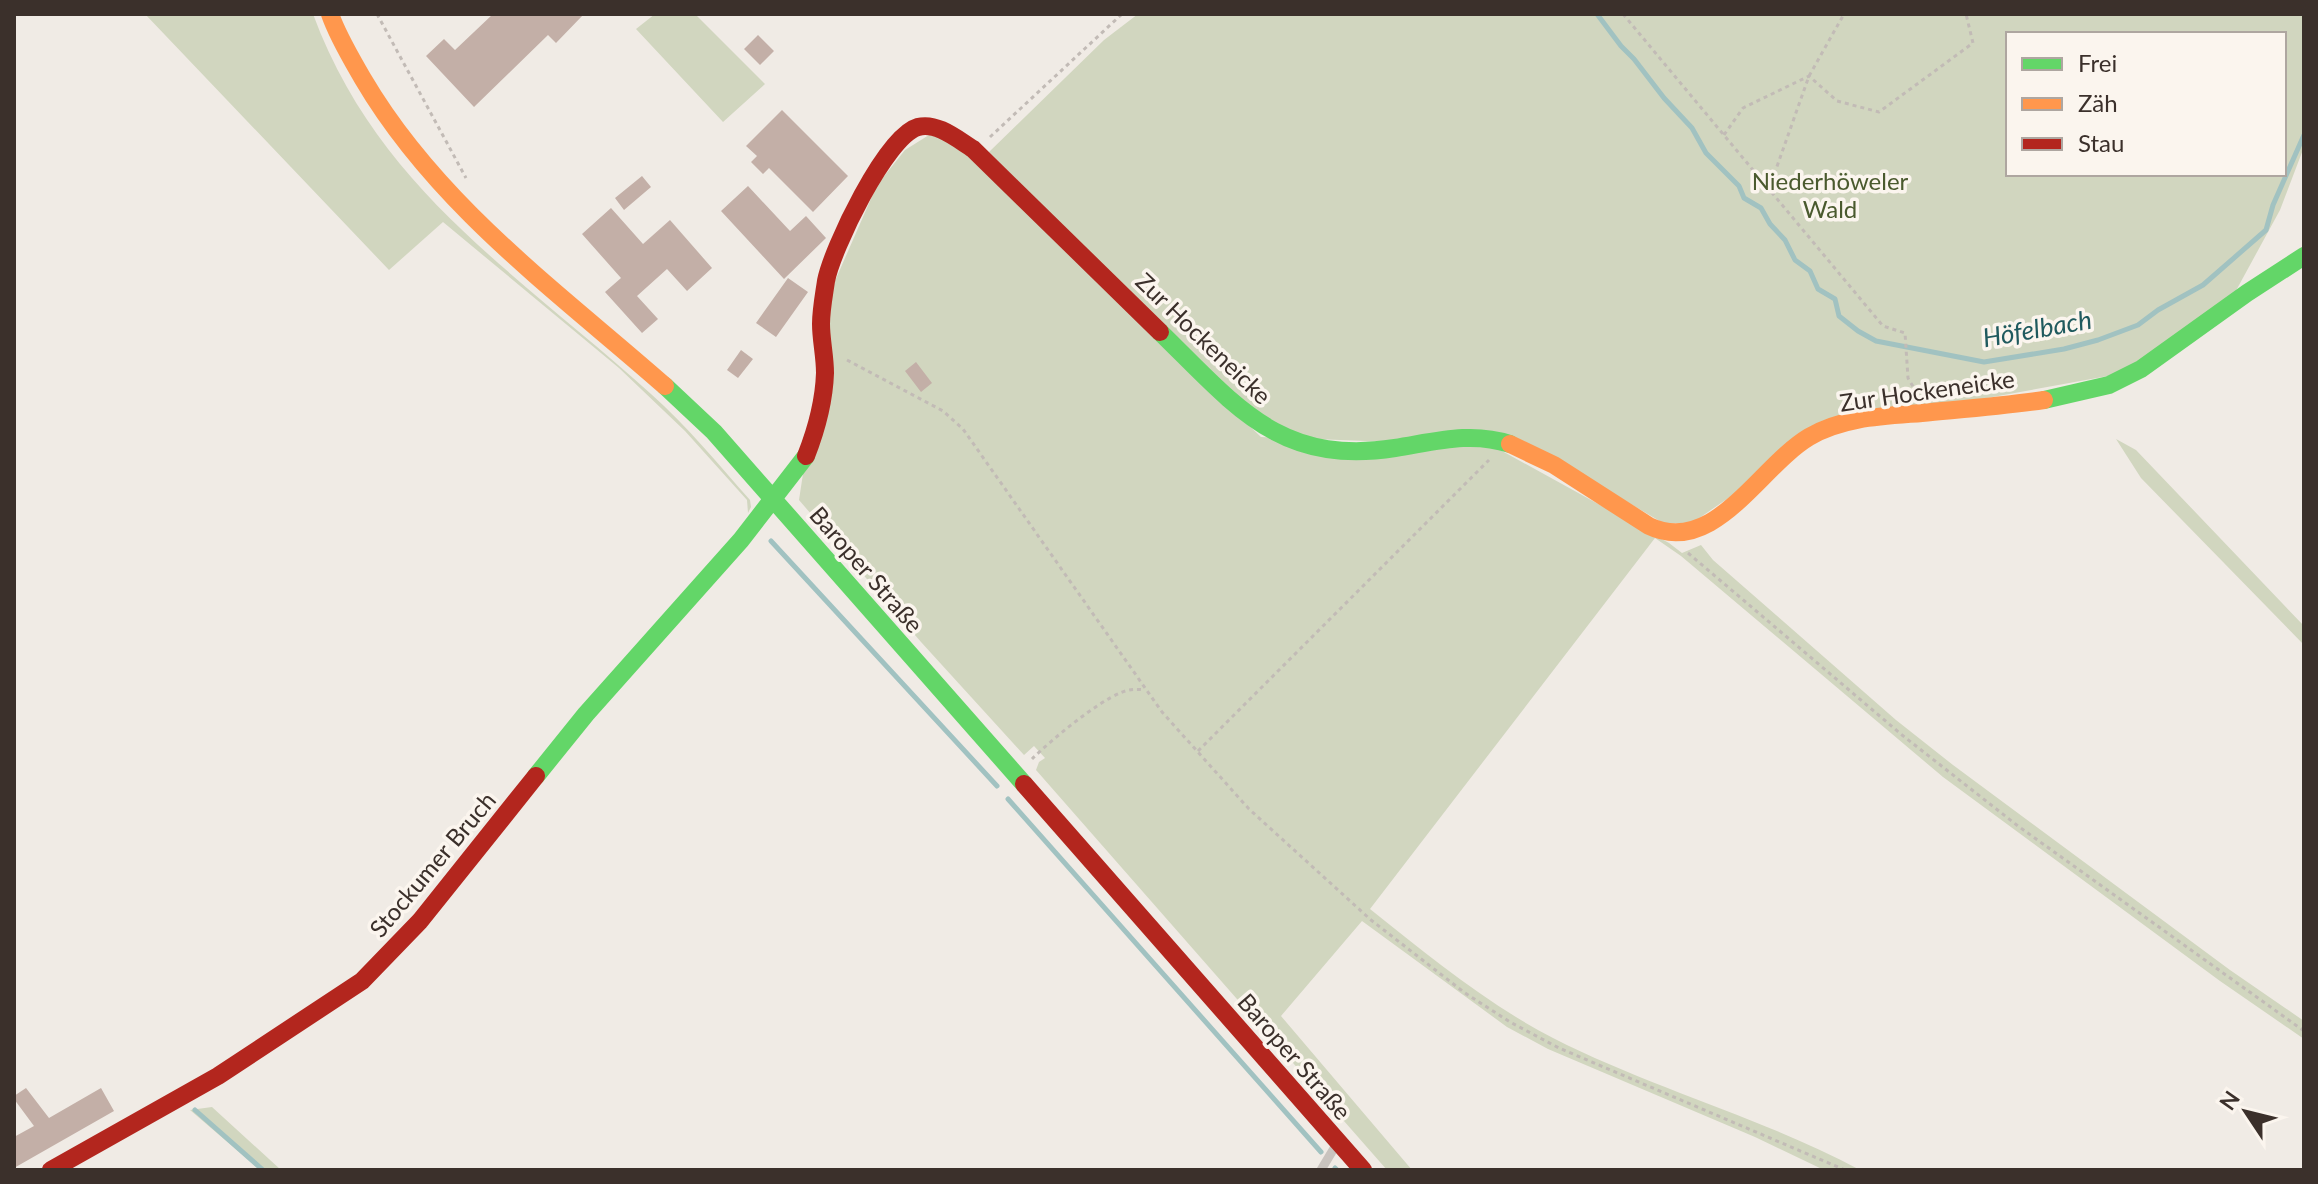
<svg xmlns="http://www.w3.org/2000/svg" width="2318" height="1184" font-family="Lato,sans-serif">
<rect width="100%" height="100%" fill="#f0ebe5"/>
<path fill="#d1d6bf" fill-rule="evenodd" d="M 145,14 L 313,14 C 378,190 519,274 651,394 C 687,426 718,464 750,500 L 751,507 L 748,513 L 747,500 L 685,431 L 619,368 L 443,222 L 389,270 Z
M 655,14 L 695,14 L 765,84 L 723,122 L 636,29 Z
M 1138,14 L 2304,14 L 2304,147 L 2280,210 L 2226,309 L 2141,370 L 1833,426 L 1692,523 L 1663,523 L 1524,441 L 1349,447 L 1295,438 L 1246,407 L 989,152 L 1104,40 ZM 2008,34 L 2284,34 L 2284,174 L 2008,174 Z
M 929,135 L 949,138 L 1261,437 L 1493,446 L 1669,543 L 1682,553 L 1701,545 L 1713,560 L 1896,720 L 1953,765 L 2230,970 L 2304,1021 L 2304,1039 L 2220,981 L 1943,777 L 1681,556 L 1655,538 L 1370,909 C 1428,955 1487,1004 1553,1038 C 1653,1089 1761,1117 1860,1170 L 1824,1170 L 1755,1137 L 1548,1049 L 1507,1027 L 1362,921 L 1281,1016 L 1412,1170 L 1387,1170 L 1036,770 L 1039,762 L 1045,758 L 1034,746 L 1024,755 L 921,642 L 799,500 L 831,290 L 877,185 L 905,150 Z
M 2116,439 L 2136,450 L 2304,626 L 2304,645 L 2141,478 Z
M 212,1107 L 281,1170 L 260,1170 L 190,1110 Z"/>
<g fill="none" stroke-linecap="round" stroke-linejoin="round">
<path stroke="#a1c2c1" stroke-width="5" d="M 1597,14 L 1621,46 L 1634,59 L 1664,98 L 1692,128 L 1706,153 L 1739,186 L 1744,198 L 1761,208 L 1770,224 L 1785,240 L 1795,260 L 1810,271 L 1818,289 L 1835,299 L 1839,316 L 1858,331 L 1876,341 L 1984,362 L 2064,349 L 2098,340 L 2138,325 L 2158,310 L 2203,285 L 2266,230 L 2273,205 L 2304,135
M 771,541 L 997,786
M 1008,799 L 1321,1152
M 195,1110 L 263,1170
M 1335,1168 L 1337,1170"/>
</g>
<path fill="#c3afa7" d="M 493,14 L 584,14 L 556,43 L 548,35 L 474,107 L 426,56 L 444,39 L 455,50 Z
M 758,35 L 774,51 L 760,65 L 744,49 Z
M 782,110 L 848,176 L 813,212 L 769,168 L 763,174 L 751,162 L 757,156 L 746,146 Z
M 642,176 L 651,187 L 624,210 L 615,198 Z
M 748,186 L 790,231 L 806,216 L 826,238 L 784,279 L 721,211 Z
M 611,208 L 643,244 L 670,220 L 712,268 L 687,291 L 667,269 L 637,296 L 658,319 L 642,333 L 605,292 L 621,278 L 582,234 Z
M 788,278 L 808,292 L 776,337 L 756,323 Z
M 741,350 L 753,359 L 738,378 L 727,370 Z
M 916,362 L 932,383 L 921,392 L 905,371 Z
M 26,1088 L 49,1118 L 101,1088 L 114,1111 L 14,1168 L 14,1137 L 34,1126 L 14,1099 L 14,1096 Z"/>
<g fill="none" stroke-linecap="round" stroke-linejoin="round">
<path stroke="#c2bbb6" stroke-width="3" stroke-dasharray="4 4" stroke-linecap="butt" d="M 377,14 L 466,178
M 1623,14 L 1883,326 L 1905,333 L 1908,378 L 1915,390
M 1724,135 L 1743,108 L 1809,76 L 1837,101 L 1879,112 L 1973,43 L 1966,14
M 990,137 L 1122,14
M 1769,189 L 1809,76 L 1844,14
M 847,360 L 943,411 L 963,429 L 1162,712 L 1249,809 L 1371,920 L 1465,993 L 1510,1022 L 1559,1048 L 1845,1170
M 1688,553 L 1902,735 L 2018,826 L 2304,1031
M 1198,751 L 1489,460
M 1032,759 C 1051,740 1096,703 1120,693 C 1129,689 1136,689 1145,690"/>
<path stroke="#c9c3be" stroke-width="9" d="M 1321,1170 L 1336,1145"/>
<path stroke="#63d668" stroke-width="18" d="M 1160,332 C 1235,405 1279,466 1395,448 C 1434,442 1471,431 1510,444
M 665,386 L 714,432 L 1024,784
M 2044,400 L 2109,385 L 2141,369 L 2247,293 L 2304,256
M 536,776 L 586,714 L 741,540 L 806,456"/>
<path stroke="#ff974d" stroke-width="18" d="M 330,14 C 338,37 351,58 363,79 C 437,205 557,291 665,386
M 1510,444 L 1554,465 L 1649,526 C 1714,557 1759,467 1809,437 C 1843,417 1884,416 1922,413 C 1963,409 2003,406 2044,400"/>
<path stroke="#b3261e" stroke-width="18" d="M 806,456 C 817,428 824,403 825,373 C 825,356 821,340 821,324 C 821,310 824,295 826,281 C 832,249 886,136 918,127 C 937,122 957,139 973,149 L 1160,332
M 1024,784 L 1363,1170
M 51,1170 L 218,1076 L 362,981 L 420,921 L 536,776"/>
</g>
<g text-anchor="middle" dominant-baseline="central" stroke-width="7" stroke-linejoin="round" paint-order="stroke">
<g font-size="24" fill="#4a5a2e" stroke="#fbf5ee">
<text x="1830" y="180">Niederhöweler<tspan x="1830" dy="28">Wald</tspan></text>
</g>
<g font-size="24" fill="#3b302b" stroke="#fbf5ee">
<text transform="translate(1204 338) rotate(44)">Zur Hockeneicke</text>
<text transform="translate(1927 390) rotate(-8)">Zur Hockeneicke</text>
<text transform="translate(867 569) rotate(49)">Baroper Straße</text>
<text transform="translate(432 864) rotate(-50)">Stockumer Bruch</text>
<text transform="translate(1295 1056) rotate(49)">Baroper Straße</text>
</g>
<g font-size="26" font-style="italic" fill="#1f5a5e" stroke="#fbf5ee">
<text transform="translate(2037 328) rotate(-10)">Höfelbach</text>
</g>
</g>
<rect width="2318" height="1184" fill="none" stroke="#3b302b" stroke-width="32"/>
<rect x="2006" y="32" width="280" height="144" fill="#fbf5ee" stroke="#aea6a0" stroke-width="2"/>
<rect x="2022" y="58" width="40" height="12" fill="#63d668" stroke="#aea6a0" stroke-width="2"/>
<text x="2078" y="72" font-size="24" fill="#3b302b">Frei</text>
<rect x="2022" y="98" width="40" height="12" fill="#ff974d" stroke="#aea6a0" stroke-width="2"/>
<text x="2078" y="112" font-size="24" fill="#3b302b">Zäh</text>
<rect x="2022" y="138" width="40" height="12" fill="#b3261e" stroke="#aea6a0" stroke-width="2"/>
<text x="2078" y="152" font-size="24" fill="#3b302b">Stau</text>
<g transform="translate(2246 1112) rotate(305)" stroke="#fbf5ee" stroke-width="6" paint-order="stroke">
<path d="M0-6L14 30L0 20L-14 30Z" fill="#3b302b"/>
<text y="-12" font-size="22" font-weight="bold" text-anchor="middle" fill="#3b302b">N</text>
</g>
</svg>
